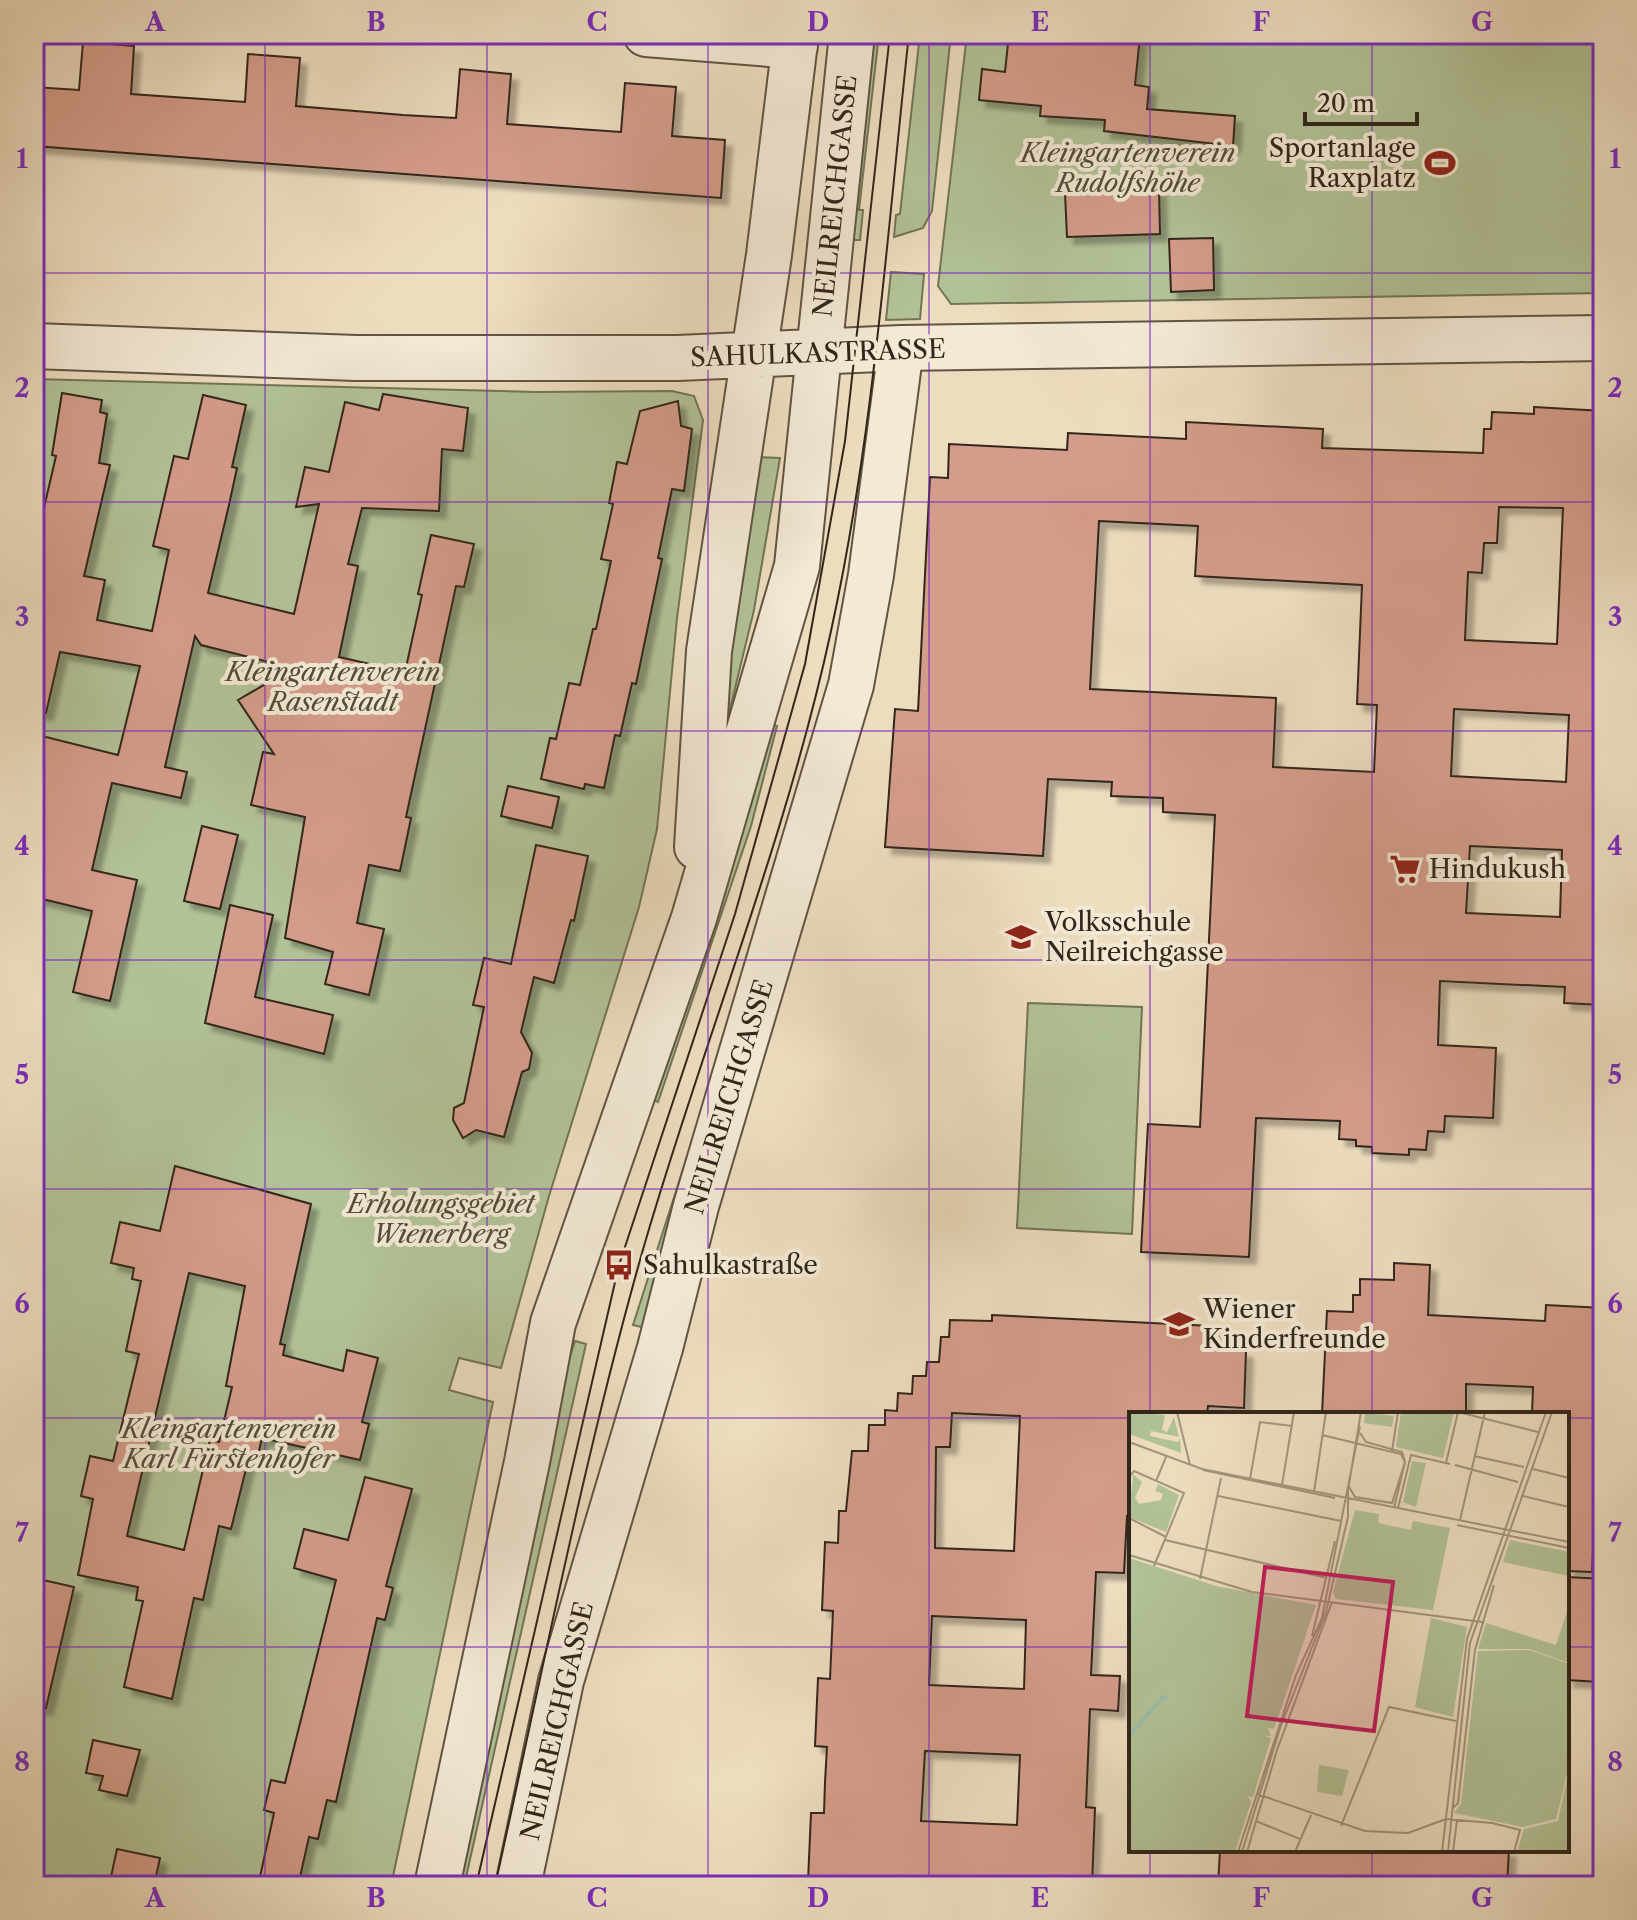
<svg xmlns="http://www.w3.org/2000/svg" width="1637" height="1920" font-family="'Libre Caslon Text',serif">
<defs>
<filter id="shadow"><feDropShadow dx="7" dy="7" stdDeviation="2" flood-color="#0004"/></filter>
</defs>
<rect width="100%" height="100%" fill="#edddbf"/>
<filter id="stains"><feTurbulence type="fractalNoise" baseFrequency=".0025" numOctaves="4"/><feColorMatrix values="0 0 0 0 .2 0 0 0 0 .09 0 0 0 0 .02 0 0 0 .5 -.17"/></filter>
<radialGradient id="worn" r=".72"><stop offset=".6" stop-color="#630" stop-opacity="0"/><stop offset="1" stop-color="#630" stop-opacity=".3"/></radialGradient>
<path fill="#b2c297" stroke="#727458" stroke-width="2" d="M 870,34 L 879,34 L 859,210 L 863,210 L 860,240 L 846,240 Z
M 920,34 L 951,34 L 932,211 L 923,228 L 894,237 L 896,215 L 900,214 Z
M 967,34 L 1603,34 L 1603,293 L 951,304 L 938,286 Z
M 891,272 L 924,274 L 920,319 L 886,320 Z
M 34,379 L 535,392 L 672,391 L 694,396 L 703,420 L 677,618 L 657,829 L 639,907 L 549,1196 L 501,1368 L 459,1358 L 449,1390 L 493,1402 L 391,1886 L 34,1886 Z
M 753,457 L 780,458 L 754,610 L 729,713 L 724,717 L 728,623 Z
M 773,725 L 777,726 L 751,826 L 658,1102 L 648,1098 Z
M 749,964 L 650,1329 L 633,1325 Z
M 1028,1003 L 1142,1007 L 1132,1234 L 1017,1228 Z
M 575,1341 L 586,1344 L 464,1886 L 457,1886 L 566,1368 Z"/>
<path fill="#d49c8a" stroke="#31261a" stroke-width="2" fill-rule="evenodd" filter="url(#shadow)" d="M 1009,34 L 1140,36 L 1135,85 L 1149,87 L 1147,109 L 1235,116 L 1233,146 L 1104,131 L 1105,120 L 1040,116 L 1041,106 L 979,100 L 982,69 L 1005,72 Z
M 83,42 L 134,46 L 131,94 L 245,102 L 248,54 L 300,58 L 296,106 L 403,115 L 456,118 L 460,69 L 511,74 L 507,124 L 621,132 L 625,83 L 676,87 L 672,136 L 725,140 L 721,198 L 34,146 L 34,87 L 79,90 Z
M 1159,189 L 1160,234 L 1067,237 L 1065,193 Z
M 1213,238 L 1214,290 L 1171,292 L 1169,239 Z
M 62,393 L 102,400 L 100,412 L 107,414 L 99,463 L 110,465 L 84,576 L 105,580 L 97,620 L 152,631 L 169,550 L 153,546 L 174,456 L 188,459 L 203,395 L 246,405 L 232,467 L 237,468 L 229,505 L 208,593 L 294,614 L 319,504 L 296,507 L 305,467 L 329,472 L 345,402 L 379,410 L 383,394 L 468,408 L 463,451 L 442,449 L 439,511 L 362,508 L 348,564 L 358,566 L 339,657 L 405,672 L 422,595 L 418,594 L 431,535 L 474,544 L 464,587 L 456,586 L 406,817 L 411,818 L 400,871 L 369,865 L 357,923 L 384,929 L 369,995 L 325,984 L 333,952 L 285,938 L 305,817 L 251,805 L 263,752 L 274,754 L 238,700 L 293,668 L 201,645 L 195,636 L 165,767 L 187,772 L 181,798 L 112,783 L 92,870 L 137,880 L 110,1001 L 73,992 L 92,911 L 34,897 L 34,734 L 118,755 L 140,666 L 60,652 L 46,713 L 34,712 L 34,551 L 56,456 L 52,455 Z
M 678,401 L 681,426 L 692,429 L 684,491 L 672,489 L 658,558 L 662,559 L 636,684 L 632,683 L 620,736 L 615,735 L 604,788 L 585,784 L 584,789 L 541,779 L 550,738 L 556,739 L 569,683 L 580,685 L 593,629 L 596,629 L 611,561 L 601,559 L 613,504 L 609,503 L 617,462 L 627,464 L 640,411 Z
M 1534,407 L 1603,411 L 1603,1005 L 1564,1003 L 1565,987 L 1440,981 L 1438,1045 L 1496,1048 L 1493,1118 L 1445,1116 L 1444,1132 L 1428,1131 L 1426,1150 L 1409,1149 L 1409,1155 L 1372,1153 L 1372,1147 L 1356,1146 L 1356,1140 L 1339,1139 L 1340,1121 L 1256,1118 L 1249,1257 L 1141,1252 L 1148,1124 L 1200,1127 L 1215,815 L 1163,812 L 1163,798 L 1111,796 L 1112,782 L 1048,779 L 1043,856 L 885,847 L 895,709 L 918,711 L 930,477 L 948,478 L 949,444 L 1067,450 L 1068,433 L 1186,439 L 1186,422 L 1323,429 L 1322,448 L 1483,453 L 1484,429 L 1491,429 L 1492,412 L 1534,414 ZM 1499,507 L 1563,508 L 1557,644 L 1465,640 L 1468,572 L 1482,573 L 1484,543 L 1497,543 ZM 1099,521 L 1198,526 L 1195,576 L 1362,585 L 1357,704 L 1377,705 L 1374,772 L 1273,767 L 1276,698 L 1090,689 ZM 1454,709 L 1569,715 L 1566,782 L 1451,776 ZM 1470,846 L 1562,850 L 1560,917 L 1466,913 Z
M 508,786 L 559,797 L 552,828 L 501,816 Z
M 202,826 L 238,835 L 220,909 L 184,901 Z
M 536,845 L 588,856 L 574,921 L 571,920 L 554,983 L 534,977 L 521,1032 L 532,1053 L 529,1069 L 522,1072 L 504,1137 L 476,1130 L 463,1138 L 453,1120 L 454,1108 L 464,1103 L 484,1007 L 473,1005 L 484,958 L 511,964 Z
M 230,905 L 273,915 L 255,997 L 333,1015 L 324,1054 L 205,1023 Z
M 175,1166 L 311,1204 L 280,1344 L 285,1345 L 283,1355 L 343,1371 L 347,1350 L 378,1358 L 362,1422 L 369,1424 L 360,1460 L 262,1438 L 256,1463 L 248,1461 L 231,1529 L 219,1526 L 203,1600 L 194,1598 L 172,1699 L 124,1687 L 143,1601 L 136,1600 L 138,1587 L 78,1575 L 93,1499 L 81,1496 L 90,1456 L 113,1461 L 139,1354 L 126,1351 L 141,1281 L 132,1279 L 134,1268 L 111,1263 L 120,1222 L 160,1231 ZM 189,1273 L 245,1286 L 226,1386 L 232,1387 L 219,1442 L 210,1440 L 184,1550 L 127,1536 Z
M 1394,1263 L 1430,1265 L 1428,1315 L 1545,1321 L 1546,1305 L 1603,1308 L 1598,1441 L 1603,1442 L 1603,1512 L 1595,1512 L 1592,1572 L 1567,1571 L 1567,1414 L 1532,1414 L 1533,1387 L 1466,1384 L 1466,1414 L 1322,1414 L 1327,1311 L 1353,1312 L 1353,1295 L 1360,1295 L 1360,1279 L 1394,1280 Z
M 992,1315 L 1231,1327 L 1230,1350 L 1246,1351 L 1244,1408 L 1208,1406 L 1207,1414 L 1131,1414 L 1131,1516 L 1127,1516 L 1124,1573 L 1096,1572 L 1091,1675 L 1120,1676 L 1118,1711 L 1090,1709 L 1086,1807 L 1095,1808 L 1092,1886 L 822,1886 L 822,1882 L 808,1881 L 811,1813 L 824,1813 L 825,1782 L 827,1747 L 815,1746 L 818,1678 L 830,1679 L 833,1611 L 822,1610 L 825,1542 L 838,1543 L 839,1511 L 846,1511 L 852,1451 L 868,1451 L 869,1425 L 885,1425 L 885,1410 L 897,1411 L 898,1393 L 912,1394 L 913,1376 L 926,1376 L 927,1362 L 939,1362 L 941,1337 L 949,1337 L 950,1320 L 992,1321 ZM 952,1413 L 1020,1416 L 1014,1551 L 935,1548 L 936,1447 L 950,1447 ZM 932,1616 L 1026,1620 L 1024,1689 L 929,1685 ZM 925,1751 L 1020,1755 L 1017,1825 L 921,1821 Z
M 365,1477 L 412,1489 L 386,1586 L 393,1588 L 385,1620 L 377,1618 L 336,1802 L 327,1800 L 318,1839 L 309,1837 L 298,1886 L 258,1886 L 274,1813 L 264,1810 L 271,1780 L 285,1783 L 336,1580 L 294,1568 L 304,1529 L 348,1540 Z
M 1567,1577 L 1603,1579 L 1600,1682 L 1567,1680 Z
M 34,1578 L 74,1587 L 46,1708 L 34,1707 Z
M 93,1740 L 140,1750 L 127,1796 L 99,1790 L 103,1776 L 86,1773 Z
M 117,1849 L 160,1858 L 154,1886 L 109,1886 Z
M 1220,1850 L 1509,1850 L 1507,1886 L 1218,1886 Z"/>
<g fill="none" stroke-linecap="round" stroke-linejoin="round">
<g stroke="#605443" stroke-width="48">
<path id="minor" d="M 646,34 L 795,46
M 34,346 L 356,358 L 678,358 L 901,348 L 1603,338
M 697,847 L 709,651 L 769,255 L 796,34
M 437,1886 L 527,1462 L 553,1323 L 694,918 L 797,566 L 852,34
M 518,1886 L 561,1681 L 660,1348 L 696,1206 L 851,685 L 871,575 L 901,348"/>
</g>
<use href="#minor" stroke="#f3e9d5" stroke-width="44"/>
<path stroke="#31261a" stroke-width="2" d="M 476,1886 L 619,1265 L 735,914 L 805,664 L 845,441 L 890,34
M 495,1886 C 542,1675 583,1461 642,1253 C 702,1044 785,844 831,631 C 874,435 887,233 909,34"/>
</g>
<path fill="none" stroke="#7b2cbf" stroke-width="2" stroke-opacity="0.55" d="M 265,34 L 265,1886M 487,34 L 487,1886M 708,34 L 708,1886M 929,34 L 929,1886M 1150,34 L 1150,1414M 1372,34 L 1372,1414M 34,273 L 1603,273M 34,502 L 1603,502M 34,731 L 1603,731M 34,960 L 1603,960M 34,1189 L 1603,1189M 34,1418 L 1131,1418M 1567,1418 L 1603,1418M 34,1647 L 1131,1647M 1567,1647 L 1603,1647M 1150,1850 L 1150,1886M 1372,1850 L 1372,1886"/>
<defs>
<g id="stadium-bare" transform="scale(2.4)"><path d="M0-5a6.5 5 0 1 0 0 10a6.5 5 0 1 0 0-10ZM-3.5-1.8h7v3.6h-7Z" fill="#8f2418" stroke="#f3e9d5" stroke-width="2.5" paint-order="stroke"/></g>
<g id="supermarket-bare" transform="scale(2.4)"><path d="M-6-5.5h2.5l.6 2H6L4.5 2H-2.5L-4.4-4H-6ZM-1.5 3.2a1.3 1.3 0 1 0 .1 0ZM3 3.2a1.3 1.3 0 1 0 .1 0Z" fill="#8f2418" stroke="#f3e9d5" stroke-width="2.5" paint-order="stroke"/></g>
<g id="school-bare" transform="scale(2.4)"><path d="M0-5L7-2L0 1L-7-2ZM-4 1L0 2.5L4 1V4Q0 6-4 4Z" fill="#8f2418" stroke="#f3e9d5" stroke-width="2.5" paint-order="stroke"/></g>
<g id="bus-bare" transform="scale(2.4)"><path d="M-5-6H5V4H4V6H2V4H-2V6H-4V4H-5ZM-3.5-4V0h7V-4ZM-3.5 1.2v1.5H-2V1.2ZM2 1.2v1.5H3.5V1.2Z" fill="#8f2418" stroke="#f3e9d5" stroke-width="2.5" paint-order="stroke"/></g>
</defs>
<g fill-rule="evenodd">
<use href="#stadium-bare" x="1440" y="163"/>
<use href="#supermarket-bare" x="1405" y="869"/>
<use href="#school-bare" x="1021" y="937"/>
<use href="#bus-bare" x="619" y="1265"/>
<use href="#school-bare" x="1179" y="1324"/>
</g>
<g text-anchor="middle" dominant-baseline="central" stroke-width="8" stroke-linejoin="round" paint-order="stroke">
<g font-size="26" fill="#31261a" stroke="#f3e9d5" text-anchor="start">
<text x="1416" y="148" text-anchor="end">Sportanlage<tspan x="1416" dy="30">Raxplatz</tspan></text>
<text x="1429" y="869">Hindukush</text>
<text x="1045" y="922">Volksschule<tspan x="1045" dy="30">Neilreichgasse</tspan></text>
<text x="643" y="1265">Sahulkastraße</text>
<text x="1203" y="1309">Wiener<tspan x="1203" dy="30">Kinderfreunde</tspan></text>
</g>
<g font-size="26" font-style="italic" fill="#514d39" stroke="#f3e9d5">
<text x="1128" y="153">Kleingartenverein<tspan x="1128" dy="30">Rudolfshöhe</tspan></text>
<text x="333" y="672">Kleingartenverein<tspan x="333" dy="30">Rasenstadt</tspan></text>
<text x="441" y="1204">Erholungsgebiet<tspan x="441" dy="30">Wienerberg</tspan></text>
<text x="229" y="1429">Kleingartenverein<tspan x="229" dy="30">Karl Fürstenhofer</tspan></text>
</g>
<g font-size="26" fill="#31261a" stroke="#f3e9d5">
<text transform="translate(835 196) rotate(-84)">NEILREICHGASSE</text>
<text transform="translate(818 353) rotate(-2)">SAHULKASTRASSE</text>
<text transform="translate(729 1097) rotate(-73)">NEILREICHGASSE</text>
<text transform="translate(557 1721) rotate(-77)">NEILREICHGASSE</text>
</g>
</g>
<g transform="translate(1129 1412)">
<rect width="440" height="440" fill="#edddbf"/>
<path d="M 0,0 L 36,3 L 33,18 L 38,20 L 45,5 L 50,25 L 22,19 L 21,24 L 49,30 L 51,26 L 52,41 L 0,22 ZM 236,0 L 265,4 L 263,15 L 235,11 ZM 272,0 L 325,0 L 314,46 L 267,35 ZM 283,49 L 297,51 L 287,95 L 274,90 ZM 4,62 L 13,70 L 6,86 L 10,92 L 32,88 L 34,82 L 26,79 L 29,72 L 50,83 L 37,120 L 0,105 ZM 226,98 L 250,102 L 249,111 L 282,118 L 284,109 L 321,116 L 304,198 L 207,187 L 204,180 ZM 381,128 L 440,140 L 440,164 L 374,150 ZM 0,146 L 87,174 L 187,193 L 145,317 L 139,316 L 142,324 L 136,324 L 142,326 L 124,385 L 119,384 L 122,390 L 106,440 L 0,440 ZM 440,194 L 440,251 L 401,237 L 349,237 L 357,211 L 427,233 ZM 302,206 L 338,215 L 324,305 L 286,295 ZM 401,238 L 440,252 L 440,354 L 427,407 L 394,415 L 325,401 L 332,392 L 349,239 ZM 190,353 L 220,358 L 213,384 L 188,380 ZM 440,358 L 440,440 L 388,440 L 395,417 L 429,409 Z" fill="#b2c297"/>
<path fill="none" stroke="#9abdab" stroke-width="4" d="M 0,324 L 34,285 L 39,287"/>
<path fill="none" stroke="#a2947d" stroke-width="2" d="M 48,0 L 61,53M 329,0 L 409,20M 193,23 L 272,42 L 276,50 L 265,96M 0,30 L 73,57 L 440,130M 263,39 L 269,0M 345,44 L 395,55M 317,51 L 329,0M 326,53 L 389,70M 404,57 L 440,66M 74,58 L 206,86M 0,65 L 5,59 L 55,81 L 25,154M 121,67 L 131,10 L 163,14M 27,69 L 37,45M 153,73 L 165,0M 219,73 L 226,85 L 263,91 L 276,50 L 273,40 L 237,30 L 231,21M 185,80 L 197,0M 89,84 L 212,109M 394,84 L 440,95M 269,96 L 282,43 L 321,52M 0,106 L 37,125M 331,108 L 356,0M 328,113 L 440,136M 36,128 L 198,166M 0,143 L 123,180 L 353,210M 71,167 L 92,66M 183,224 L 206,129M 128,382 L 236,419 L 279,421 L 317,407 L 363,411 L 391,418 L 385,440M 324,396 L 329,391 L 346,238 L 365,173M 127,409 L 171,427M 212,414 L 260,295 L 327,309M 109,440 L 167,263 L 193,206 L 231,14M 113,440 L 151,316 L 197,200 L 219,105 L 219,78 L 232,0M 118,440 L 148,338 L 203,190M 166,440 L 182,403M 313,440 L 338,227 L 417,0M 319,440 L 341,231 L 423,0M 324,440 L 328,408"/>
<path fill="#c2185b" fill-opacity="0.15" stroke="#c2185b" stroke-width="4" d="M 136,155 L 264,170 L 245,319 L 118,304 Z"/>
<rect width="440" height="440" fill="none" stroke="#31261a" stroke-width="4"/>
</g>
<rect width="1637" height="1920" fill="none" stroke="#edddbf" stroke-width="88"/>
<path d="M1305 112v12h112v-12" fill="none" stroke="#31261a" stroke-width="4"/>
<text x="1317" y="112" font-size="24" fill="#31261a" stroke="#f3e9d5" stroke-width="6" paint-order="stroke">20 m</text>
<rect x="44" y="44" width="1549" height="1832" fill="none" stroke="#7b2cbf" stroke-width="3"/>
<g font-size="26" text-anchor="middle" font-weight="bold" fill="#7b2cbf">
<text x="155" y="31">A</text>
<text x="376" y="31">B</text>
<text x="597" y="31">C</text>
<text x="818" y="31">D</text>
<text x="1040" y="31">E</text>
<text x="1261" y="31">F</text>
<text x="1482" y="31">G</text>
<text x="22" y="168">1</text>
<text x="1615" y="168">1</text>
<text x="22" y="397">2</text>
<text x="1615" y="397">2</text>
<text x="22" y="626">3</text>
<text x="1615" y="626">3</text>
<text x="22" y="855">4</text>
<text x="1615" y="855">4</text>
<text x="22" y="1084">5</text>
<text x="1615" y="1084">5</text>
<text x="22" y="1313">6</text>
<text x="1615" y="1313">6</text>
<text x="22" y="1542">7</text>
<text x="1615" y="1542">7</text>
<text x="22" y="1771">8</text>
<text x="1615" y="1771">8</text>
<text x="155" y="1907">A</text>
<text x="376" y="1907">B</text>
<text x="597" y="1907">C</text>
<text x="818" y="1907">D</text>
<text x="1040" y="1907">E</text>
<text x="1261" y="1907">F</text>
<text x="1482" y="1907">G</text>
</g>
<rect width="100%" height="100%" filter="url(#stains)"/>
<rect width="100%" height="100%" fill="url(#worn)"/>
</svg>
